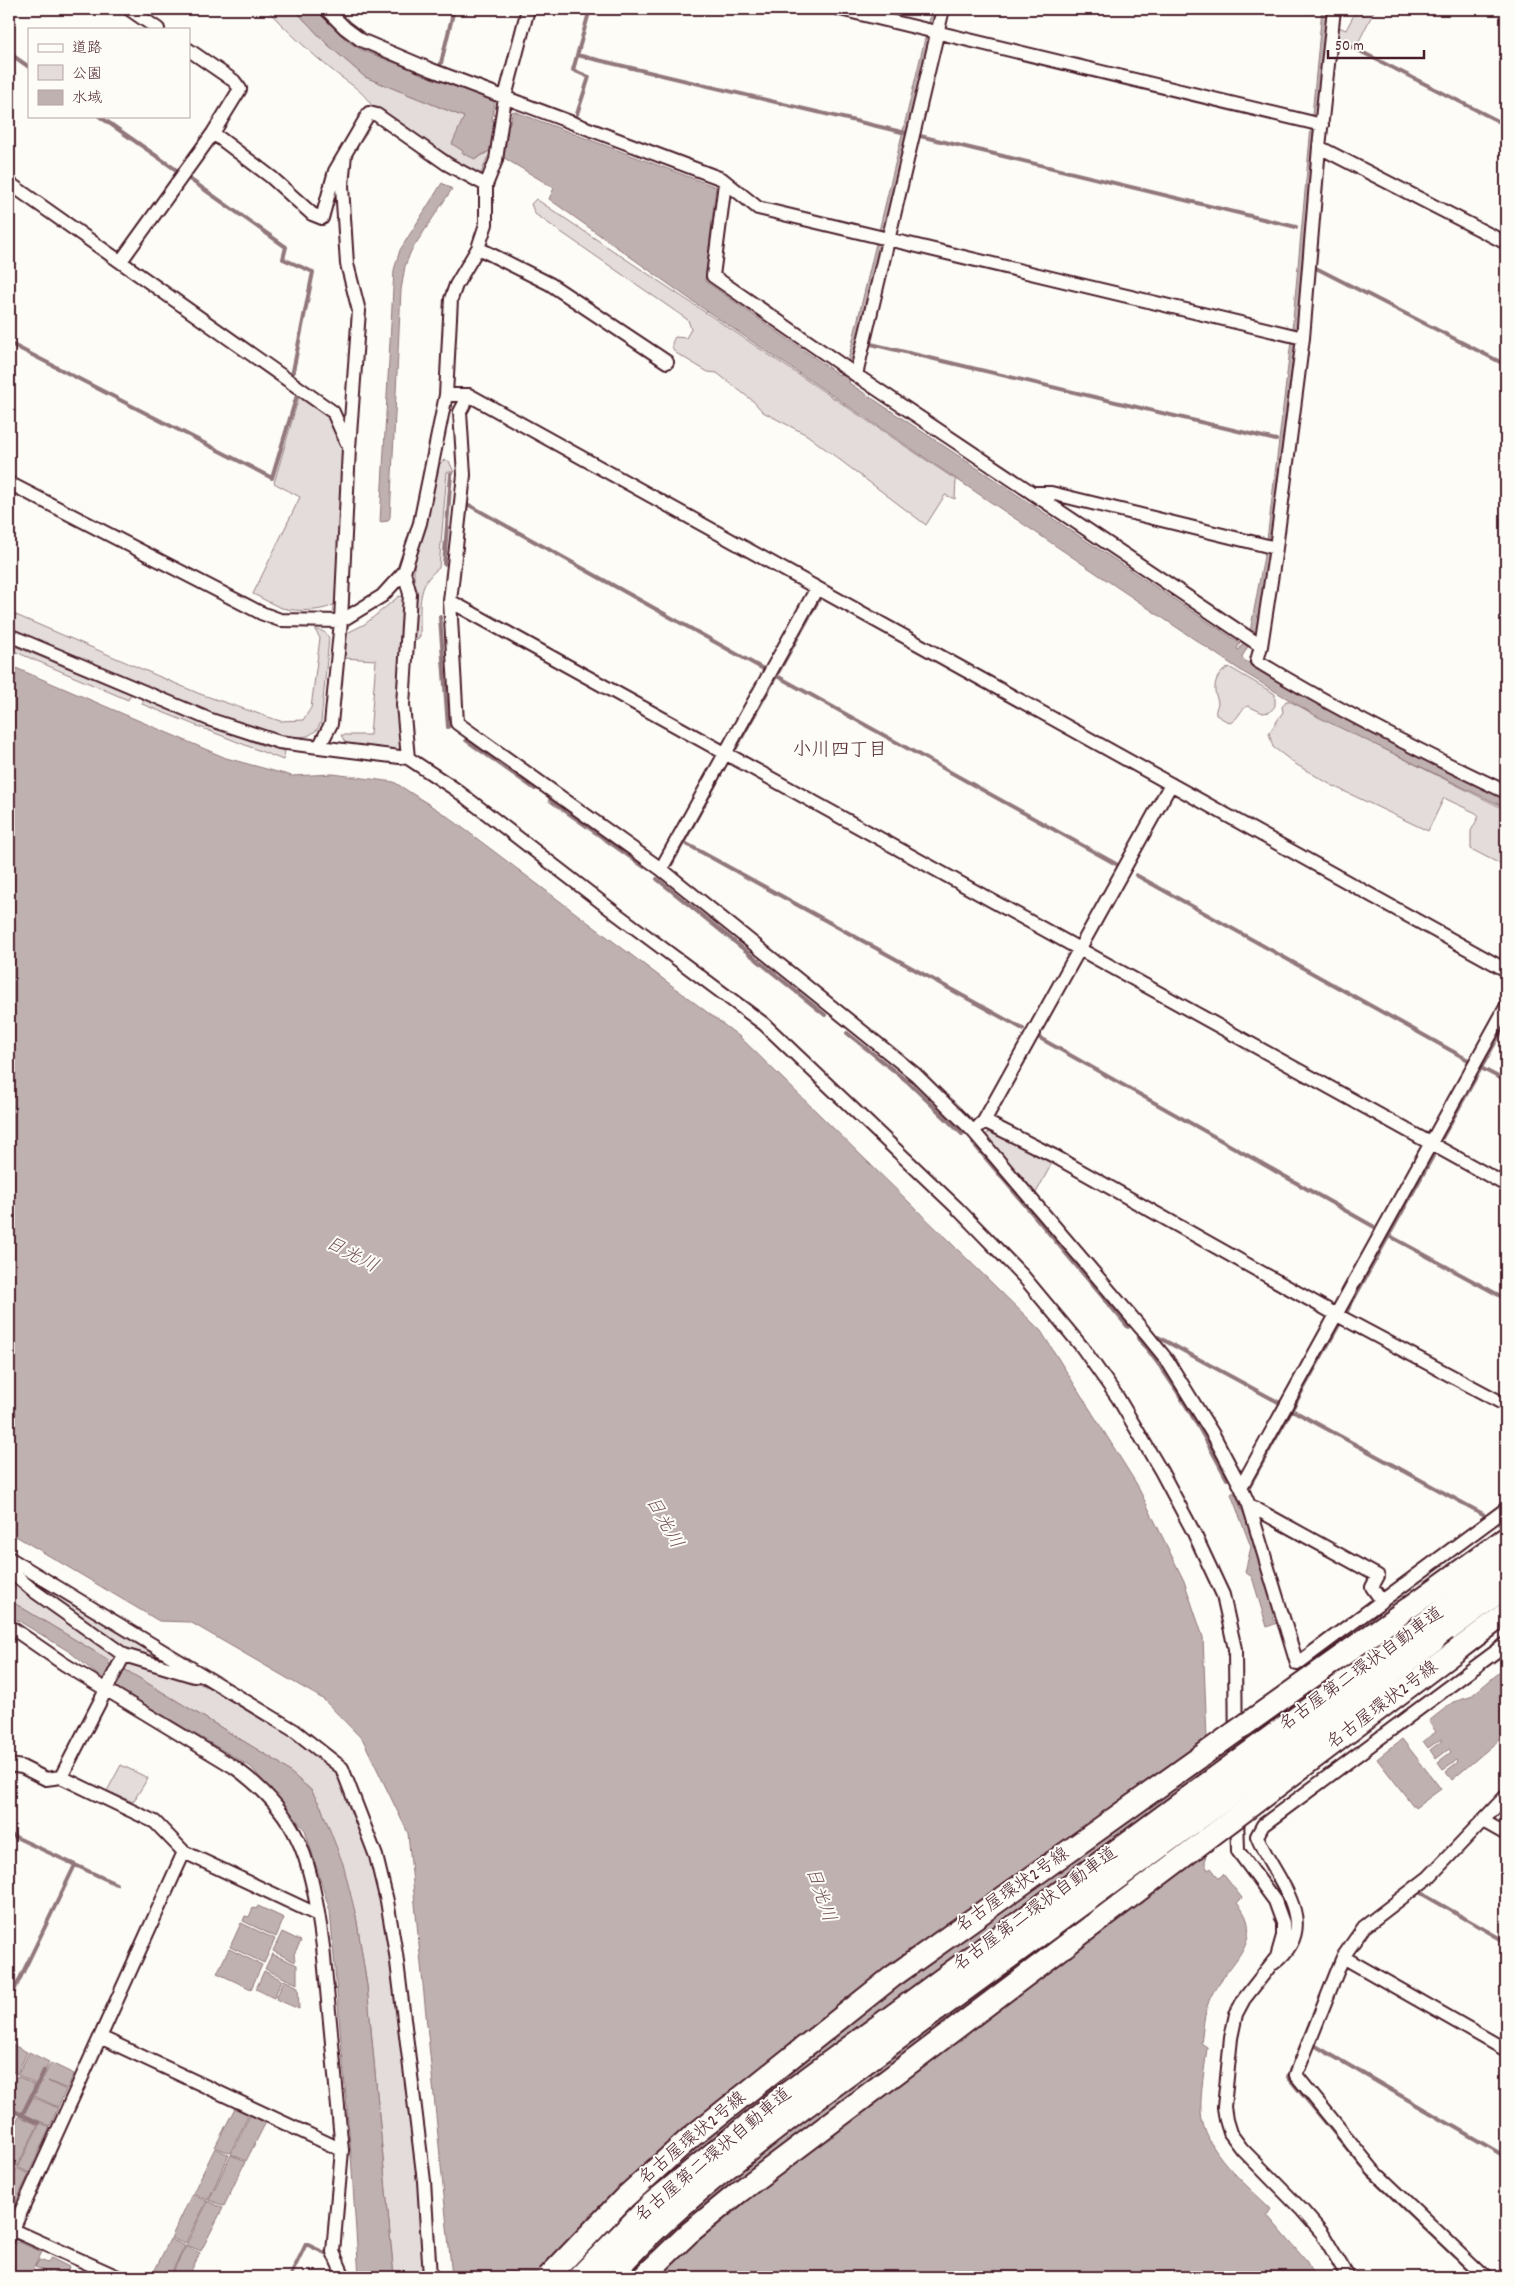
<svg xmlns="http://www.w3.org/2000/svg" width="1515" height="2286" font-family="Dekko,'Klee One',sans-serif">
<rect width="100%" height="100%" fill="#fdfcf7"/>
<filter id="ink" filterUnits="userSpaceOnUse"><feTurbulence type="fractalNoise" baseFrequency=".02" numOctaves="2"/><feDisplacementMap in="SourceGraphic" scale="10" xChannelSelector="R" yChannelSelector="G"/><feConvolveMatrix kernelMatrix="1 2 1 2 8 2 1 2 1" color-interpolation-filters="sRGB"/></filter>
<g filter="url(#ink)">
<path fill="#e3dcda" stroke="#967e82" d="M 266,9 L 294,9 L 327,44 L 365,77 L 464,117 L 463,151 L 476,159 L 491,150 L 491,155 L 487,158 L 480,176 L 372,106 C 361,88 347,83 332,70 C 308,51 287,30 266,9 Z
M 1357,9 L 1375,9 L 1356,47 L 1335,37 L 1336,26 L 1346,30 Z
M 536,199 L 956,480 L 955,499 L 945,495 L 926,525 L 807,435 L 763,412 L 753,401 L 717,373 L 708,372 L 676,353 C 671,348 671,343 675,337 L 686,338 L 691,329 L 688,320 L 535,214 L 531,204 Z
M 300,393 L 328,412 L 342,447 L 337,603 C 324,612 298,612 282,608 C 273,605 262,598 253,594 L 300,497 L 274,483 Z
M 444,460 L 449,461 L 454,472 L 447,472 L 439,568 C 415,585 421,609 420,636 L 417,640 L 414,639 L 414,564 L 437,467 Z
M 399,596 L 405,598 L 401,744 L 399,750 L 393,754 L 346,744 L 341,735 L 370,735 L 376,660 L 344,658 L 345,634 L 365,624 Z
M 9,612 L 200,694 L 280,721 L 303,720 L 311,708 L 320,638 L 315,630 C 322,630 326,632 329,638 L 321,722 L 317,730 L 308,736 L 286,738 L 210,712 L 9,628 Z
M 9,644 L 131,694 L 128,700 L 9,649 Z
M 1229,667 L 1275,694 L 1275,706 L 1270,712 L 1263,713 L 1248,706 C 1240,709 1239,719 1230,723 L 1216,715 C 1215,710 1217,708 1218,703 C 1218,699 1215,695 1215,691 C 1214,679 1220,672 1229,667 Z
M 144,699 L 261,745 L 285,751 L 283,760 L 142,704 Z
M 1286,701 L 1289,701 L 1506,810 L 1506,867 L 1471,849 L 1471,831 L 1479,816 L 1476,813 L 1444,798 L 1428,831 L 1333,786 L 1297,765 L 1273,747 L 1269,733 L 1283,712 L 1282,707 Z
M 991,1130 L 1052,1163 L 1036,1193 L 986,1135 Z
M 9,1564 L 188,1671 L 120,1648 Z
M 9,1575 L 112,1651 L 116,1657 L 112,1670 L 107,1659 L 9,1600 Z
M 130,1662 L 182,1677 L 216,1690 L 292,1736 L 337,1768 L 371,1858 L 393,1957 L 419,2179 L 424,2243 L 422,2277 L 394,2277 L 367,1986 L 356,1916 L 321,1807 L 311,1790 L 278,1762 L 124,1669 Z
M 121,1765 L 148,1778 L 133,1802 L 107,1791 Z"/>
<path fill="#c0b1b1" stroke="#91777b" d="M 294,9 L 316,9 L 347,41 L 362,50 L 495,102 L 492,120 L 510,123 L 513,111 L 716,187 L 705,281 L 839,375 L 847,365 L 932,9 L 938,9 L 849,383 L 1240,643 L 1237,649 L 1239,650 L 1250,632 L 1267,540 L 1291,341 L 1322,9 L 1328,9 L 1297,341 L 1273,541 L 1256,631 L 1242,657 L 1244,660 C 1328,712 1416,756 1506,798 L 1506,808 L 1318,717 L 1243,672 L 698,305 L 549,199 L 554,188 L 491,150 L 475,159 L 462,153 L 463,151 L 452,144 L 464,117 L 365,77 L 327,44 Z
M 442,183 L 452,189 L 411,251 L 405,266 L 401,290 L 390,517 L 388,521 L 380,522 L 394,270 L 400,250 Z
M 9,665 L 226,758 L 292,776 L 333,774 L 394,782 L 447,816 L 740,1037 L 1041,1331 L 1136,1483 L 1184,1581 L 1203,1637 L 1209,1790 L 1205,1864 L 1208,1870 L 1211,1868 L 1219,1878 L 1223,1874 L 1242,1898 L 1237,1903 C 1270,1941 1223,1966 1209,2001 C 1204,2014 1203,2029 1201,2043 L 1207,2047 C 1205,2068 1200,2091 1201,2112 C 1204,2152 1244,2182 1271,2209 L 1267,2215 L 1307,2262 L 1314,2277 L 452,2277 L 408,1833 L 363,1740 L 323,1699 L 190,1622 L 159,1621 L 9,1532 Z
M 1234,1492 L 1255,1540 L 1276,1617 L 1273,1618 L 1277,1623 L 1267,1627 L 1252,1577 L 1245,1572 L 1251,1547 L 1231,1494 Z
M 9,1600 L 107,1659 L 112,1670 L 122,1673 L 124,1669 L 278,1762 L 311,1790 L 321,1807 L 343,1864 L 356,1916 L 367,1986 L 394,2277 L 359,2277 L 351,2155 L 330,1911 L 305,1830 L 251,1767 L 105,1681 L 70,1652 L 9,1615 Z
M 1506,1667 L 1506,1734 L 1452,1780 L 1446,1771 L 1458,1762 L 1457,1760 L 1443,1769 L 1438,1762 L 1451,1752 L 1449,1749 L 1436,1759 L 1430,1750 L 1443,1740 L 1441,1739 L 1428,1748 L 1423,1741 L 1436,1732 L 1429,1721 L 1453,1702 L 1470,1697 Z
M 1402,1739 L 1441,1789 L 1415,1808 L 1377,1759 Z
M 258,1906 L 284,1918 L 276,1937 L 243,1921 L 245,1916 L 249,1917 L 253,1908 L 256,1909 Z
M 241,1923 L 275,1939 L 264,1963 L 230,1947 Z
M 282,1932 L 301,1941 L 294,1954 L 295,1962 L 273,1951 Z
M 229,1949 L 262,1965 L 251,1989 L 217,1973 Z
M 272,1954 L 297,1965 L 297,1984 L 265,1969 Z
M 264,1971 L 282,1980 L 274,1998 L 256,1989 Z
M 284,1980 L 298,1987 L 299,2009 L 276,1999 Z
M 9,2043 L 27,2052 L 17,2074 L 9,2070 Z
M 29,2052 L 49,2062 L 46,2070 L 43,2069 L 36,2084 L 18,2075 Z
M 51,2063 L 74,2074 L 67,2089 L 48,2081 L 66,2090 L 58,2107 L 34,2096 Z
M 17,2076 L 35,2085 L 22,2113 L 9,2107 L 9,2092 Z
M 33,2097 L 58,2108 L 50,2126 L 24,2114 Z
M 236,2106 L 250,2112 L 230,2153 L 215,2147 Z
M 251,2113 L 267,2120 L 246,2161 L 231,2154 Z
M 19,2116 L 38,2125 L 17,2167 L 9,2163 L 9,2136 Z
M 40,2123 L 50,2127 L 29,2173 L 18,2167 Z
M 215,2148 L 229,2155 L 208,2200 L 193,2193 Z
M 231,2155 L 245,2162 L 224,2206 L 209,2200 Z
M 17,2168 L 29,2174 L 9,2216 L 9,2186 Z
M 192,2194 L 207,2201 L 185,2244 L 171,2238 Z
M 208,2201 L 223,2208 L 201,2251 L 186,2245 Z
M 170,2239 L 185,2246 L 169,2277 L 156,2277 L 153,2274 Z
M 19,2242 L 42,2252 L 29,2277 L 9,2277 L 9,2258 L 16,2243 Z
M 186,2246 L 200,2253 L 188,2277 L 170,2277 Z
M 51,2258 L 69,2267 L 65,2277 L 57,2277 L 35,2267 L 39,2260 L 48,2263 Z"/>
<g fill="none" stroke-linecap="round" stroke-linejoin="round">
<path stroke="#91777b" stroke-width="4" d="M 1298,9 L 1311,12
M 1334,38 L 1506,125
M 9,53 L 29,67
M 577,55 L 906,133
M 440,67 L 454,9
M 99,116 L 175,169
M 576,117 L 589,77 L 573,70 L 590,9
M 920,136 L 1296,227
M 188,178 L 286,247 L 283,259 L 313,272 L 292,376
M 1314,267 L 1506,365
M 9,343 L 272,478 L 297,395
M 871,344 L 1276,440
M 469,505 L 767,671
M 444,564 L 451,474
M 440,617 L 448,727
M 777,676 L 1116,864
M 466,740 L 535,789
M 736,748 L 819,599
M 550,800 L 643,866
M 683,842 L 1023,1029
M 671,865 L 717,781
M 1136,875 L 1470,1061
M 657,879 L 825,1015
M 847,1033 L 908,1082 L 962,1134
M 1038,1037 L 1378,1229
M 1481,1068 L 1506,1081
M 1442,1138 L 1506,1023
M 973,1143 L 1128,1327
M 1388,1235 L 1506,1299
M 1347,1311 L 1433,1156
M 1158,1337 L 1280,1403
M 1138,1338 C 1174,1380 1201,1430 1227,1479
M 1292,1410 L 1483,1514
M 1247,1490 L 1340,1323
M 1494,1818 L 1506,1805
M 9,1834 L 116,1884
M 1419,1892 L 1506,1942
M 9,2001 L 75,1865
M 1314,2045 L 1506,2157
M 1294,2063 L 1314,2013
M 1289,2073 L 1288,2077 L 1369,2175 L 1476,2277
M 9,2109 L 39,2123
M 22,2115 L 44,2071
M 290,2277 L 306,2244 L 325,2253"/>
<g stroke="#4a1f2b" stroke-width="16">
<path id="minor" d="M 129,9 L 158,29
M 326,9 L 345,28 L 361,40 L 432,70 L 722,179 L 758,208 L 1303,338
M 840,9 L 1322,125
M 213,133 L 271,177 L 312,214 L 322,218 L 335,171 L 369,113 L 377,115 L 447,164 L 486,185
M 1319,147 L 1506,243
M 9,183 L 333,412 L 347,443
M 725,183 L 713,276 L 856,375 L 1261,646 L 1276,548 L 1303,338 L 1319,147 L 1334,9
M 478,248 L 550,284 L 667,362
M 121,261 L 213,133 L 240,89 L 234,81 L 189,50
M 856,375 L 943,9
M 446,395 L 469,395 L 1506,970
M 469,395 L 460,412 L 464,475 L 450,601 L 457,723 L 661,869 L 915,1074 L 973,1131 L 1141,1328 L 1167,1360 L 1214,1436 L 1241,1487 L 1249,1505 L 1297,1664 L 1506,1509
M 9,483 L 261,613 L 280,620 L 341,621 L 382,596 L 404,572 L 420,523 L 446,395 L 451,299 L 456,285 L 478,248 L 486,224 L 486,185 L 496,160 L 505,97 L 528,9
M 1032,493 L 1051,493 L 1276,548
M 404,572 L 410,594 L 403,705 L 408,758 L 455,789 L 618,915 L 764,1024 L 957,1208 L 1023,1276 L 1082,1347 L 1118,1398 L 1161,1471 L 1194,1533 L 1223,1595 L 1235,1649 L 1236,1765
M 450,601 L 1506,1185
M 9,635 L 211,720 L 279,742 L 319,747 L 331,724 L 341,621 L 349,448 L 359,311 L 347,264 L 342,186 L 345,154
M 1261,646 L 1257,661 C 1337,710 1421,752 1506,792
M 319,747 L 408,758
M 661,869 L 817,588
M 984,1121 L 1054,1156 L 1337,1315 L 1506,1405
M 979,1126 L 984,1121 L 1171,784
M 1241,1487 L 1506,1007
M 1249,1505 L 1378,1576 L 1372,1587 L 1382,1601
M 9,1558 L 295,1731 L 342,1768 L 376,1856 L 387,1901 L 396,1954 L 424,2181 L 430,2277
M 9,1570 L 34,1591 L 124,1655
M 9,1626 L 64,1664 L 234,1767 C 259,1785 284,1810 297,1838 C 312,1867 319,1915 323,1947 L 342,2150 L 333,2252 L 344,2277
M 9,1765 L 22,1767 L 46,1779 L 61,1777 L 155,1822 L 184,1852 L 318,1915
M 61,1777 L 124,1655 L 194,1676
M 1237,1815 L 1238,1851 L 1275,1901 L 1283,1923 L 1283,1936 L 1277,1957 L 1244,1999 L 1236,2014 L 1231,2038 L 1224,2107 L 1226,2120 L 1230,2133 L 1242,2149 L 1302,2210 L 1322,2233 L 1348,2277
M 1483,1821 L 1506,1834
M 1343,1957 L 1364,1927 L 1429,1877 L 1506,1796
M 1274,1963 C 1325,1923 1273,1878 1257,1836 L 1263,1825 L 1506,1644
M 100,2037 L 342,2150
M 9,2228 L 118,2277
M 9,2238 L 184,1852
M 1485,2277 L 1373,2170 L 1296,2075 L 1343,1957 L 1506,2050"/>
</g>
<g stroke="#4a1f2b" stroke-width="25">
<path id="trunk" d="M 1399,1615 L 1506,1538
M 1460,1648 L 1506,1613"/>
</g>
<g stroke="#4a1f2b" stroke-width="28">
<path id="motorway" d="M 1422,1627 L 1506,1562
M 1433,1640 L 1506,1585"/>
</g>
<use href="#minor" stroke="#fdfcf7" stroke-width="12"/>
<use href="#trunk" stroke="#fdfcf7" stroke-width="21"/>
<use href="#motorway" stroke="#fdfcf7" stroke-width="24"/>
<g stroke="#4a1f2b" stroke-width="25" stroke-linecap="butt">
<path id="trunk-bridge" d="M 548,2277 L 624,2198 L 690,2138 L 892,1977 L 1399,1615
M 643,2277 L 689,2233 L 739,2192 L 1460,1648"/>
</g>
<g stroke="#4a1f2b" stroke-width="28" stroke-linecap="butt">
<path id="motorway-bridge" d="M 581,2277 L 652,2205 L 783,2098 L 1422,1627
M 608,2277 C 662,2215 729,2164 793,2114 L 1282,1756 L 1433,1640"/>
</g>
<use href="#trunk-bridge" stroke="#fdfcf7" stroke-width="21"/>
<use href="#motorway-bridge" stroke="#fdfcf7" stroke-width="24"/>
</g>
</g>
<g text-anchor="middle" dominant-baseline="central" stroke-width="4" stroke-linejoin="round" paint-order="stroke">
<g font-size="18" fill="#4a1f2b" stroke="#fdfcf7">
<text transform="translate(1362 1670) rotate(-36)">名古屋第二環状自動車道</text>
<text transform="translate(1383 1706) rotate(-37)">名古屋環状2号線</text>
<text transform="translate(1013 1891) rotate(-35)">名古屋環状2号線</text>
<text transform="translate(1036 1910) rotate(-36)">名古屋第二環状自動車道</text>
<text transform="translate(693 2139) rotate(-40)">名古屋環状2号線</text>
<text transform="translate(714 2156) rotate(-40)">名古屋第二環状自動車道</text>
</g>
<g font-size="19" fill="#4a1f2b" stroke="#fdfcf7">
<text x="840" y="751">小川四丁目</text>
</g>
<g font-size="19" font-style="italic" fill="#73525a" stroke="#fdfcf7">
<text transform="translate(351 1256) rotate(28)">日光川</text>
<text transform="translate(663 1523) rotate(61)">日光川</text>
<text transform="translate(819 1895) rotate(71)">日光川</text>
</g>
</g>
<rect width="1515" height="2286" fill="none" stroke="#fdfcf7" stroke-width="30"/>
<rect x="15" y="15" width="1485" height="2256" fill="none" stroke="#4a1f2b" stroke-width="2" filter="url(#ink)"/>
<rect x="28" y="28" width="162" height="90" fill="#fdfcf7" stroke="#b5a4a5"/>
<rect x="38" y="44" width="25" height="8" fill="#fdfcf7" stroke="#b5a4a5"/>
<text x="72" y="52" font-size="15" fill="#4a1f2b">道路</text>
<rect x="38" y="65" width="25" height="15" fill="#e3dcda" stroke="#b5a4a5"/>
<text x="72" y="78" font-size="15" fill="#4a1f2b">公園</text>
<rect x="38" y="90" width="25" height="15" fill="#c0b1b1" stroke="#b5a4a5"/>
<text x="72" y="102" font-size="15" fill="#4a1f2b">水域</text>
<path d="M1328 50v8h96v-8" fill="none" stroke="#4a1f2b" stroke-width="2.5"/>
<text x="1335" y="50" font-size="15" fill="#4a1f2b" stroke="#fdfcf7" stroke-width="4" paint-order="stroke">50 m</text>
</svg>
